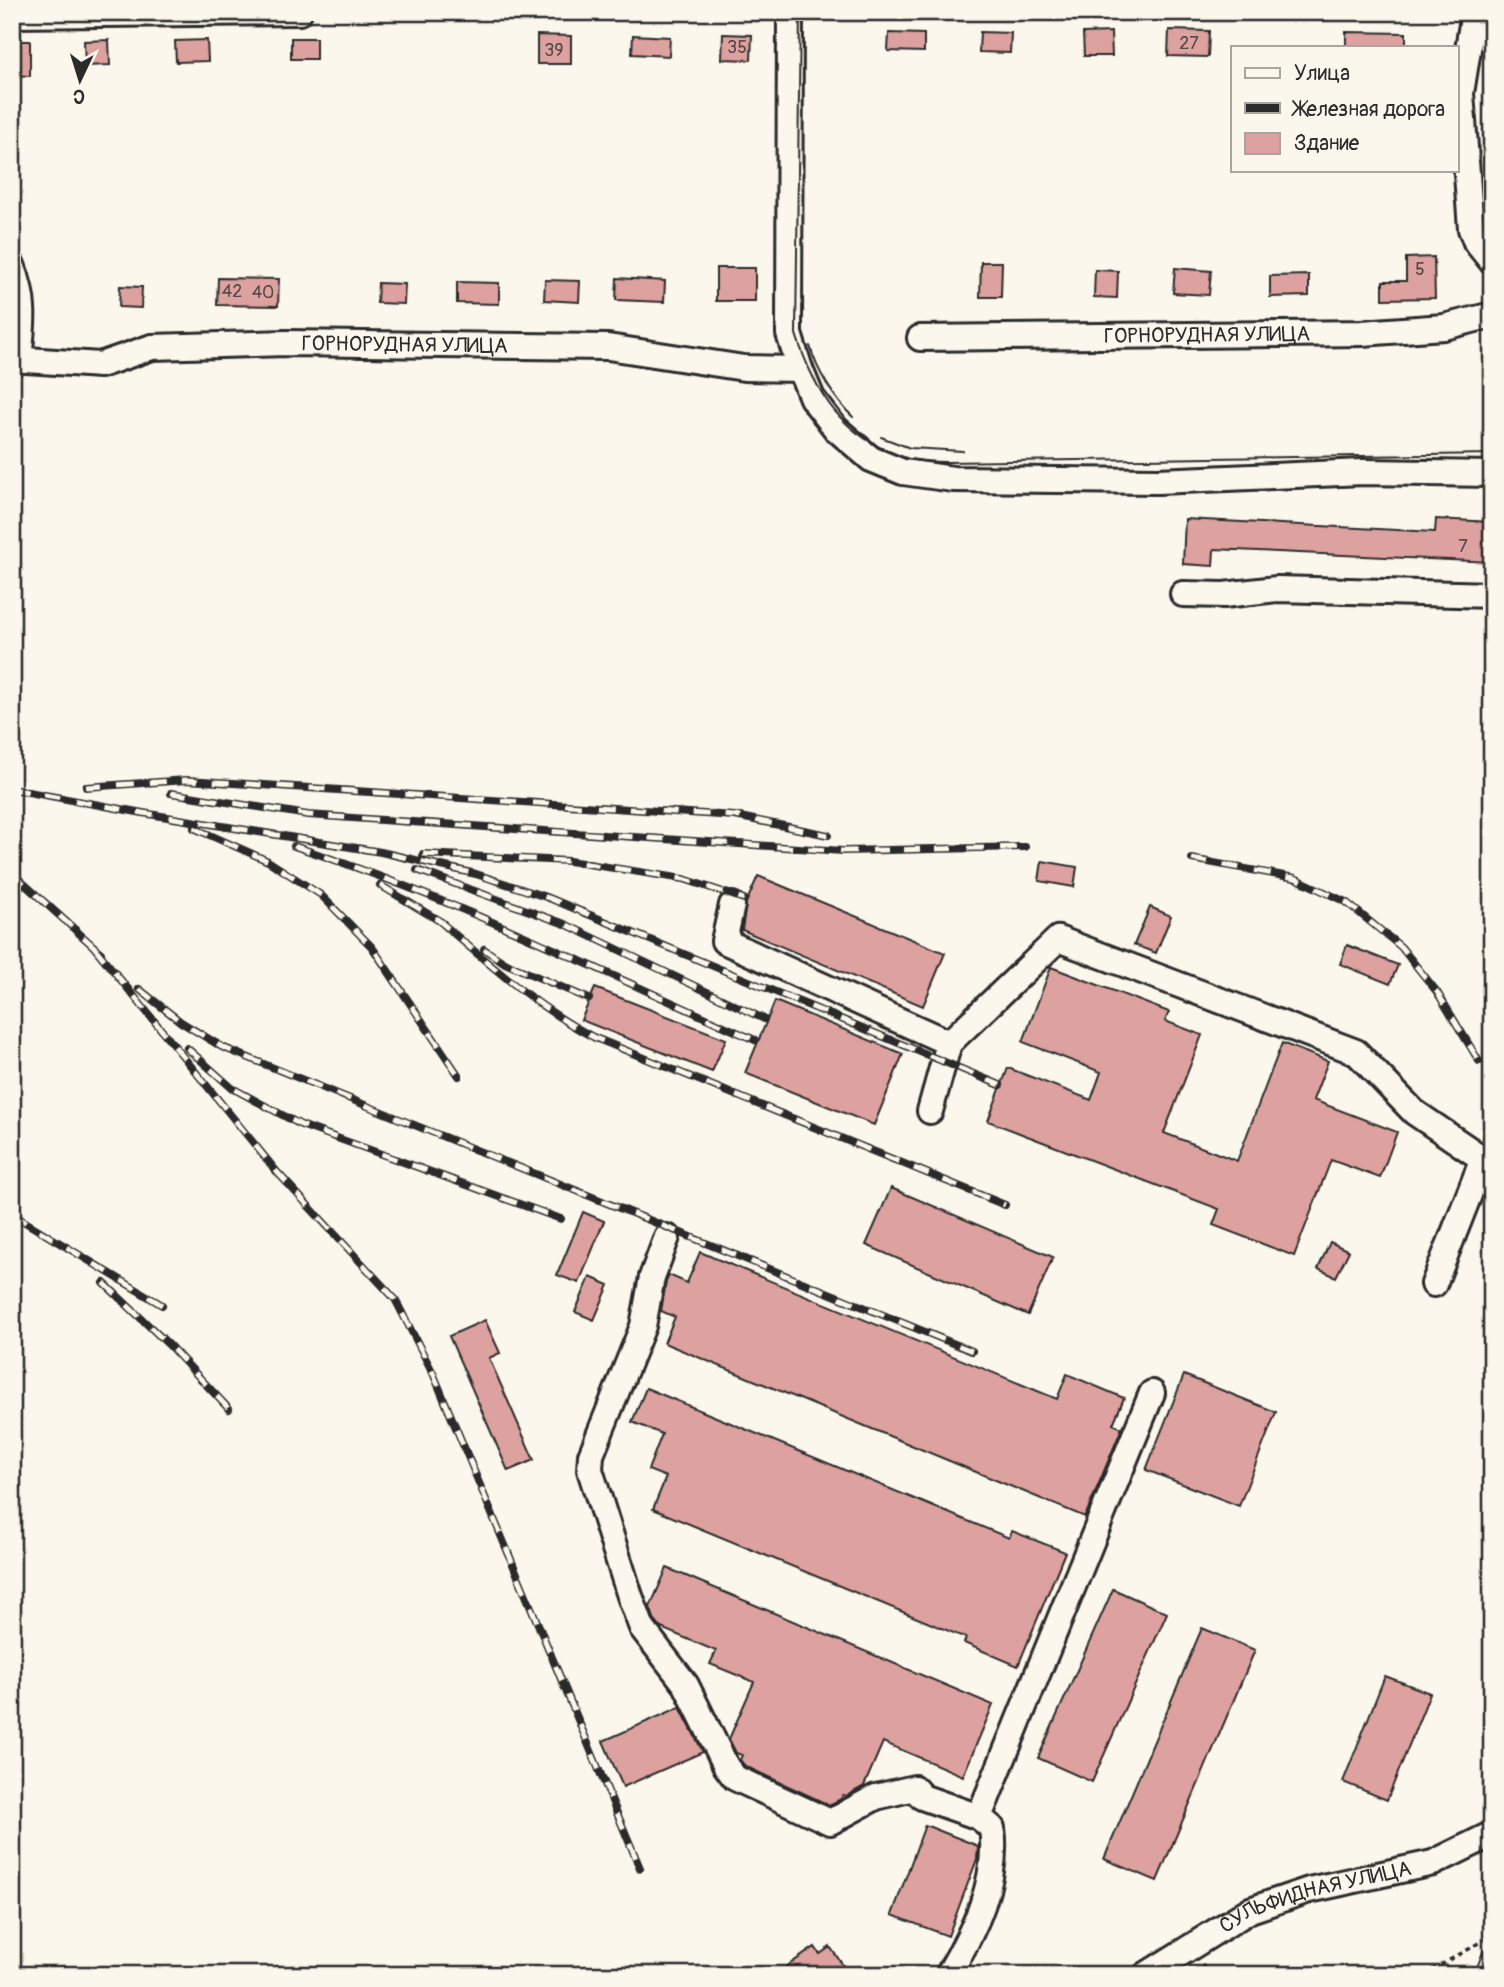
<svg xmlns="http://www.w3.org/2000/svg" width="1504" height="1987" font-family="Pangolin,sans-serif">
<rect width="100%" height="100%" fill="#fbf7ec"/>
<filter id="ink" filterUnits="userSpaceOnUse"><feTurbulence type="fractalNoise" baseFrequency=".0143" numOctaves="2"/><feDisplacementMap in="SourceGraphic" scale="14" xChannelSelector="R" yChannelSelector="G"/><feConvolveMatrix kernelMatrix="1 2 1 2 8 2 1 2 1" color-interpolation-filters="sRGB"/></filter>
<g filter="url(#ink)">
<path fill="#dda29f" stroke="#2b2b2b" stroke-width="2" d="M 1169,30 L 1209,31 L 1208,57 L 1168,56 Z
M 980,32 L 1011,33 L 1010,53 L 979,52 Z
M 1111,32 L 1112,56 L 1084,56 L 1083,33 Z
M 1346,32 L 1406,33 L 1406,47 L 1346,47 Z
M 889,33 L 924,34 L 924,52 L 888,51 Z
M 723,34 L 752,35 L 751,60 L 722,59 Z
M 537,35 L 571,36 L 571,64 L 537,64 Z
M 633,35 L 670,37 L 669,56 L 632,54 Z
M 291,38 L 316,38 L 316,59 L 291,59 Z
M 109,40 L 110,65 L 85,66 L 84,41 Z
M 207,40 L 208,61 L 176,62 L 175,41 Z
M 12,41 L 30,41 L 30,76 L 12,75 Z
M 1434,257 L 1435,298 L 1383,299 L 1383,281 L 1406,281 L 1406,258 Z
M 981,262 L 1002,262 L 1001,297 L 980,297 Z
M 716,268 L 755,268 L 755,301 L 716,301 Z
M 1175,268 L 1211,271 L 1209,295 L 1173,293 Z
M 1095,270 L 1118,271 L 1117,298 L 1094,297 Z
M 1309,275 L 1309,296 L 1270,297 L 1270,276 Z
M 218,278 L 279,279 L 278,306 L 217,305 Z
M 617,278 L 665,281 L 664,302 L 616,300 Z
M 545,280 L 580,281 L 579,302 L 544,300 Z
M 457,282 L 499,283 L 499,304 L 457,303 Z
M 378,283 L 405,284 L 404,304 L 377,303 Z
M 120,286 L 142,287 L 141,308 L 119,307 Z
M 1185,519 L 1435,532 L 1436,519 L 1492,522 L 1492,562 L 1214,549 L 1213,566 L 1183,564 Z
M 1042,861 L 1077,867 L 1074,887 L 1039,881 Z
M 758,876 L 945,953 L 923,1006 L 742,930 L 746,903 Z
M 1150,907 L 1171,916 L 1156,953 L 1134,945 Z
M 1347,945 L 1398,965 L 1390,984 L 1340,964 Z
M 1051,967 L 1169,1012 L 1165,1021 L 1202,1035 L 1164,1133 L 1237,1161 L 1282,1043 L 1328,1061 L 1313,1100 L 1397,1132 L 1380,1178 L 1331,1160 L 1294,1256 L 1213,1225 L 1219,1209 L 988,1121 L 1008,1068 L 1091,1100 L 1101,1072 L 1023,1042 Z
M 595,988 L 726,1039 L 712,1072 L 581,1020 Z
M 775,1001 L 903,1054 L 874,1125 L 745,1073 Z
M 891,1188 L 1053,1257 L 1028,1315 L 866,1245 Z
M 583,1212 L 604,1221 L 579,1283 L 557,1275 Z
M 1330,1242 L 1349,1251 L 1336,1277 L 1318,1269 Z
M 700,1252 L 1057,1399 L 1067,1374 L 1124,1398 L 1113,1424 L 1122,1428 L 1085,1517 L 664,1343 L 675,1317 L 661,1311 L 666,1282 L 669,1275 L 687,1283 Z
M 590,1277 L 609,1285 L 594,1320 L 575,1312 Z
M 485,1320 L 500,1353 L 489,1358 L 534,1460 L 508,1471 L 449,1336 Z
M 1184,1375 L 1276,1412 L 1239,1506 L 1146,1470 Z
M 646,1388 L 1009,1538 L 1012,1531 L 1065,1552 L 1018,1666 L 964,1643 L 966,1638 L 653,1509 L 666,1477 L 648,1470 L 662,1434 L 632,1422 Z
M 667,1568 L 993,1705 L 963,1776 L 883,1742 L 864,1786 L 846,1796 L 843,1795 L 841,1799 L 829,1805 L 745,1766 L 740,1760 L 742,1755 L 736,1753 L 729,1739 L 754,1682 L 710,1664 L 716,1651 L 661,1628 L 655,1621 L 650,1607 Z
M 1113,1589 L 1167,1613 L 1092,1782 L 1038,1758 Z
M 1202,1628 L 1255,1650 L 1157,1881 L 1104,1859 Z
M 1385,1676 L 1430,1693 L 1387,1800 L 1343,1782 Z
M 680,1707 L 703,1752 L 623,1787 L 603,1741 Z
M 925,1825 L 978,1846 L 977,1859 L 948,1936 L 892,1915 Z
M 815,1947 L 820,1954 L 830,1947 L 850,1975 L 774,1975 Z"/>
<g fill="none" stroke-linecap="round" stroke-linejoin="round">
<g stroke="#2b2b2b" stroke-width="30">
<g id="minor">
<path d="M 790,12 L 789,334 L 800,369 L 812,398 L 836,429 L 871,459 L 903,472 L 953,479 L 1158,481 L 1363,472 L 1492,474"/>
<path d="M 1474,12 L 1461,93 L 1471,229 L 1476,242 L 1492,262"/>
<path d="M 12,15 L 299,12"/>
<path d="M 12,265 C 26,300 23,323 19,359"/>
<path id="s1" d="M 920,338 L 1362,333 L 1444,327 L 1492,315"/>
<path id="s2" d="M 12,359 L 100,365 L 152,347 L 286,343 L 608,347 L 744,368 L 800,369"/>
<path d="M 1183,594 L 1224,595 L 1277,589 L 1492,595"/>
<path d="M 732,905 L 724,941 L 949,1043"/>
<path d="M 930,1111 L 949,1043 L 1058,939 L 1356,1052 L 1414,1112 L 1483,1159"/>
<path d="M 667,1237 L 652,1277 L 643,1326 L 591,1455 L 590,1470 L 630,1596 L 642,1628 L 686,1685 L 726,1766 L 735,1778 L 830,1822 L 876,1797 L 914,1788 L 922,1797 L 979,1817"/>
<path d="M 1434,1284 L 1483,1159 L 1492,1158"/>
<path d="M 948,1975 C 974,1931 999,1881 992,1828 L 979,1817 L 1152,1393"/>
<path id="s3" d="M 1146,1975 L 1250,1910 L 1309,1890 L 1433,1863 L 1492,1834"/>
</g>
</g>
<path stroke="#2b2b2b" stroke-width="3.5" stroke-dasharray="5 5" stroke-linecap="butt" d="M 1202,1965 L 1209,1975
M 1423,1975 L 1492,1936"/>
<use href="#minor" stroke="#fbf7ec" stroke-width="24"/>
<path stroke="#2b2b2b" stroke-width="2" d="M 800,12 L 796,334 C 815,394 843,437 905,458 C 918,463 935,461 948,462 L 1492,454
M 810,346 C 817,371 834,399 853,417
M 881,437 L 910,448 L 963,451
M 1474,1975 L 1483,1952 L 1492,1945"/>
<g stroke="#2b2b2b" stroke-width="8">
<path id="rail" d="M 86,787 L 187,780 L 735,816 L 828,835
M 12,789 L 143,813 L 381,852 L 476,874 L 549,898 L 1000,1085
M 171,793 L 308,815 L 843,851 L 1025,847
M 194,828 L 268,861 L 321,895 L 372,947 L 459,1076
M 294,846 C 452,898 603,972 755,1040
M 423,854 L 569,861 L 684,879 L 744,899
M 1192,859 L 1295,878 L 1346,902 L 1401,947 L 1437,992 L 1479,1061
M 417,870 L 565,924 L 764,1019
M 12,873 L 101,953
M 380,885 L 443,923
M 436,918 C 486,961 534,1006 593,1037 L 1005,1205
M 94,947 L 277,1172 L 395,1299 L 433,1373 L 640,1868
M 484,949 L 505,963 L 589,999
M 139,989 L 181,1022 L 222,1047 L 972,1351
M 187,1048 L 232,1088 L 301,1125 L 561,1219
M 12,1214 L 162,1305
M 104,1283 L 168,1344 L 229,1409"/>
</g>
<use href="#rail" stroke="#fbf7ec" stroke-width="5" stroke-dasharray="16" stroke-linecap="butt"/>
</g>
</g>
<g text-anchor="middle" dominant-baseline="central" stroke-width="5" stroke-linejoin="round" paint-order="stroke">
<g font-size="18" fill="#584948">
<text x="1189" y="43">27</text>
<text x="737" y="47">35</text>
<text x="554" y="50">39</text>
<text x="1420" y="269">5</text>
<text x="232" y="291">42</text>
<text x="263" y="292">40</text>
<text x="1463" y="546">7</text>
</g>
<g font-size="21" fill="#2b2b2b" stroke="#fbf7ec">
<text stroke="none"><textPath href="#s1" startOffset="287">ГОРНОРУДНАЯ УЛИЦА</textPath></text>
<text stroke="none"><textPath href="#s2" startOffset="396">ГОРНОРУДНАЯ УЛИЦА</textPath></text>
<text stroke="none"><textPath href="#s3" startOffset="189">СУЛЬФИДНАЯ УЛИЦА</textPath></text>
</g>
</g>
<rect width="1504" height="1987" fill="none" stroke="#fbf7ec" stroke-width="42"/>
<rect x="21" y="21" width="1462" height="1945" fill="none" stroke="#2b2b2b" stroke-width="2.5" filter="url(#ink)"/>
<rect x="1231" y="46" width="228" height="126" fill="#fbf7ec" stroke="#a8a59f" stroke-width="2"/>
<rect x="1245" y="68" width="35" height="10" fill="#fbf7ec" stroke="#a8a59f" stroke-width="2"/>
<text x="1294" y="80" font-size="21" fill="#2b2b2b">Улица</text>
<rect x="1245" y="103" width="35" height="10" fill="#2b2b2b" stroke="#a8a59f" stroke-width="2"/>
<text x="1294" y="116" font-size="21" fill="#2b2b2b">Железная дорога</text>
<rect x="1245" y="133" width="35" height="21" fill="#dda29f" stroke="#a8a59f" stroke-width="2"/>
<text x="1294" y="150" font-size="21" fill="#2b2b2b">Здание</text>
<g transform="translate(80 80) rotate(184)" stroke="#fbf7ec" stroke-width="5" paint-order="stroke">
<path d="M0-5L12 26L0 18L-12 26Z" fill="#2b2b2b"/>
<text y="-10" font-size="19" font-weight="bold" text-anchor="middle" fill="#2b2b2b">С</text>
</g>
</svg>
